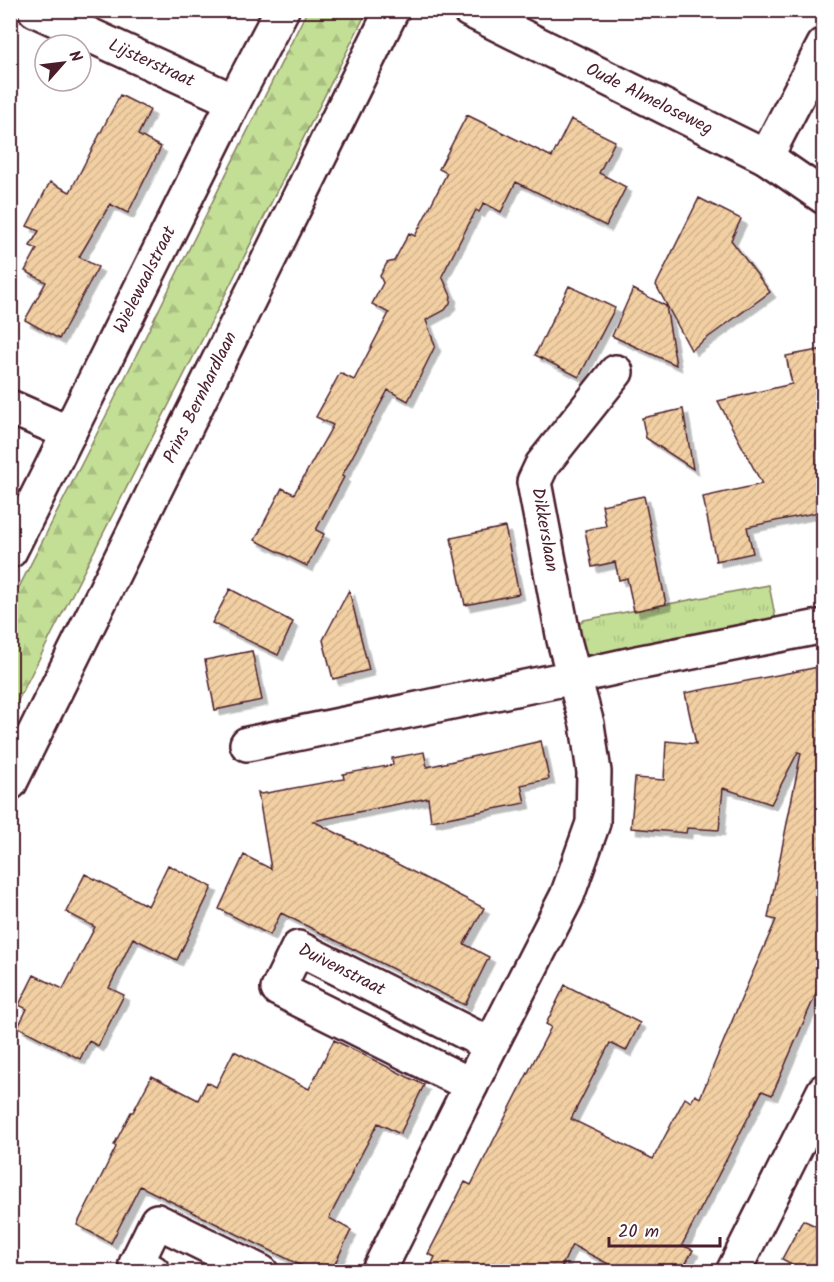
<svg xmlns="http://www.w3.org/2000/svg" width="834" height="1282" font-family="Kalam,sans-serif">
<defs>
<pattern id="grass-tufts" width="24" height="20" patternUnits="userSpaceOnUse" patternTransform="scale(1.5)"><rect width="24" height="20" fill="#c3df96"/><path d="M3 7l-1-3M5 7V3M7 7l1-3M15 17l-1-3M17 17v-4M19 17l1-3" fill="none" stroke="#a9bf81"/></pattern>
<pattern id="forest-firs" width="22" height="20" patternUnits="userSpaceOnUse" patternTransform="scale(1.5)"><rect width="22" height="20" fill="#c3df96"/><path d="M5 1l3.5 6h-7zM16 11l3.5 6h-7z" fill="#a9bf81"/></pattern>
<pattern id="building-hatch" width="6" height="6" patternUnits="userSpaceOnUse" patternTransform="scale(1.5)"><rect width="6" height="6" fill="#f2d0a3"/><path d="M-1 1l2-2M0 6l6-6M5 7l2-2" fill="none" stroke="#d1b28c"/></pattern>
<filter id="shadow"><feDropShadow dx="5.5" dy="5.5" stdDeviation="0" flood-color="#0004"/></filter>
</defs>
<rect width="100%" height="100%" fill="#fff"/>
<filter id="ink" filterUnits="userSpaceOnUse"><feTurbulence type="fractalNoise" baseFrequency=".0167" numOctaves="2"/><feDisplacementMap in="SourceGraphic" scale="12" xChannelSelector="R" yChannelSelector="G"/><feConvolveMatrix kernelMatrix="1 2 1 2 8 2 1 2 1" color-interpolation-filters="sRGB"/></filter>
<g filter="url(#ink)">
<path fill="url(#grass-tufts)" stroke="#867f60" stroke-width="1.5" d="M 769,585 L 776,621 L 619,652 L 590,656 L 578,652 L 575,628 L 584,620 Z"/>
<path fill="url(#forest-firs)" stroke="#867f60" stroke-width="1.5" d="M 307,11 L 367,11 L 228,289 L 11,714 L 11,603 L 115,398 Z"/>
<path fill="url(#building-hatch)" stroke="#4a1f2b" stroke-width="1.5" filter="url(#shadow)" d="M 120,95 L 150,110 L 138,135 L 161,147 L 128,213 L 110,204 L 79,257 L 98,267 L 59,339 L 25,320 L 46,282 L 25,271 L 37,249 L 30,246 L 39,231 L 27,226 L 50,182 L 70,192 Z
M 467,115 L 552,157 L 571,119 L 615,141 L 599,173 L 626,187 L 606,226 L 516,182 L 501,212 L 484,203 L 479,212 L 476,210 L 442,276 L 451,296 L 450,303 L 445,310 L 426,320 L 435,346 L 408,401 L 388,390 L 342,476 L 344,477 L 316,530 L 324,534 L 307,566 L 255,540 L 282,488 L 294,494 L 333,425 L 316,417 L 340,373 L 354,380 L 389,313 L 372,304 L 383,283 L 380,276 L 387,263 L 394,261 L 409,233 L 415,236 L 447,173 L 439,169 Z
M 699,198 L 741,219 L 731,240 L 770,292 L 691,350 L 656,285 Z
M 569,286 L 615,308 L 579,377 L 535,355 Z
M 633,289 L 666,306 L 676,365 L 612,336 Z
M 824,349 L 824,511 L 747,527 L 753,553 L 716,561 L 703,497 L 762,484 L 718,401 L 792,384 L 786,356 Z
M 683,409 L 693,469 L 646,438 L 642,418 Z
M 644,496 L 666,604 L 634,611 L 627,578 L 619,580 L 615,562 L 592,567 L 585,530 L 606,526 L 602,505 Z
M 505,527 L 519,594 L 465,605 L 451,538 Z
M 230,589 L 293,622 L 278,655 L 212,623 Z
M 349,590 L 369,670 L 333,679 L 323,640 Z
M 252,651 L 262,700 L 215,710 L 205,660 Z
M 824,666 L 824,939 L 816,972 L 824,975 L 772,1095 L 762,1091 L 682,1245 L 693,1250 L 681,1272 L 624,1272 L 572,1245 L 559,1272 L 428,1272 L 435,1257 L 428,1254 L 465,1182 L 471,1185 L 551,1027 L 546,1024 L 565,985 L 640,1023 L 626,1051 L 610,1043 L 571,1119 L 653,1159 L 685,1098 L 691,1102 L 695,1095 L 700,1098 L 745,990 L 776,920 L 768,918 L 801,753 L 798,752 L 771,804 L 723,788 L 719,830 L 687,828 L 686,833 L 631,828 L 635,778 L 664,780 L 666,741 L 696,744 L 685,693 Z
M 541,741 L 549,779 L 521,785 L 525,803 L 431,821 L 428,798 L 313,821 L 484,908 L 464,944 L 489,957 L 465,1005 L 281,913 L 270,935 L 219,909 L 244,855 L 271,869 L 258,792 L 261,794 L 344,779 L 343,774 L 393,765 L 392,758 L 424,752 L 427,767 Z
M 168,865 L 212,887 L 177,960 L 133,938 L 109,988 L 124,995 L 98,1046 L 89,1041 L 80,1059 L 18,1027 L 27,1009 L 19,1005 L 34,975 L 63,989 L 95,927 L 66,912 L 85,874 L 148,906 Z
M 334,1040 L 424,1085 L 400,1134 L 378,1123 L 351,1174 L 352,1174 L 329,1218 L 351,1230 L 331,1272 L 314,1272 L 140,1186 L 111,1243 L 77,1225 L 116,1147 L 114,1145 L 131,1112 L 133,1112 L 152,1076 L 198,1100 L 207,1082 L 216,1087 L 234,1051 L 309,1089 Z
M 803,1220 L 824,1230 L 824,1250 L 812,1272 L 807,1272 L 782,1259 Z"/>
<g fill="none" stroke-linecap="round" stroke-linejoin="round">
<g stroke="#4a1f2b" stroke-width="38">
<g id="minor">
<path id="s1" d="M 35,10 L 234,101"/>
<path id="s2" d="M 469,10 L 766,157 L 824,197"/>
<path d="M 766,157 L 824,45"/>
<path d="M 10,407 L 69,433"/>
<path id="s3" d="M 10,551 L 234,101 L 282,10"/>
<path d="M 247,744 L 574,677 L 564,640 L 534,482 L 542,465 L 616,372"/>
<path id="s4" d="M 471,1085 L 278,989 L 298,948 L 491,1045"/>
<path d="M 153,1272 L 136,1264 L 157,1221 L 261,1272"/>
<path d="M 378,1272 L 491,1045 L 567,896 L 593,823 L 594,772 L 587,724 L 574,677 L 637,663 L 824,626"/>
<path d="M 733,1272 L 824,1091"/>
</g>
</g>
<g stroke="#4a1f2b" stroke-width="38">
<g id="tertiary">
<path id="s5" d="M 10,783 L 392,10"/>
</g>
</g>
<use href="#minor" stroke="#fff" stroke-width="33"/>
<use href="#tertiary" stroke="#fff" stroke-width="33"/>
</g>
</g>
<g text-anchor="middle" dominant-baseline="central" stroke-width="4.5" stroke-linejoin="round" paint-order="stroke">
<g font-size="18" fill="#4a1f2b" stroke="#fff">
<text stroke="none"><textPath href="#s1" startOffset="128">Lijsterstraat</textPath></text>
<text stroke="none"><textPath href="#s2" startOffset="201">Oude Almeloseweg</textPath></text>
<text stroke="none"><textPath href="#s3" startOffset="303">Wielewaalstraat</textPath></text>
<text stroke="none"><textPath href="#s5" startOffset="430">Prins Bernhardlaan</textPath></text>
<text transform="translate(544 530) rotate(80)">Dikkerslaan</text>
<text stroke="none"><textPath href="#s4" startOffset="310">Duivenstraat</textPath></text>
</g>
</g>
<rect width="834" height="1282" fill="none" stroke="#fff" stroke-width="36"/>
<rect x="18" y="18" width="798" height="1246" fill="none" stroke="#4a1f2b" stroke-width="2" filter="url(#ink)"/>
<g transform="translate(63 63) rotate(62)"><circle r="28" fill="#ffffff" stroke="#b7a5aa" stroke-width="1.5"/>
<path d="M0-4.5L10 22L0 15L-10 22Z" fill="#4a1f2b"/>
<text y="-9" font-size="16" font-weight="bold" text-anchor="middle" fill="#4a1f2b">N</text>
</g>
<path d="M609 1237v9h111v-9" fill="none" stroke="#4a1f2b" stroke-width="3"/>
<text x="618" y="1237" font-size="18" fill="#4a1f2b" stroke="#ffffff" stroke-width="4.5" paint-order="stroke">20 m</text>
</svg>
